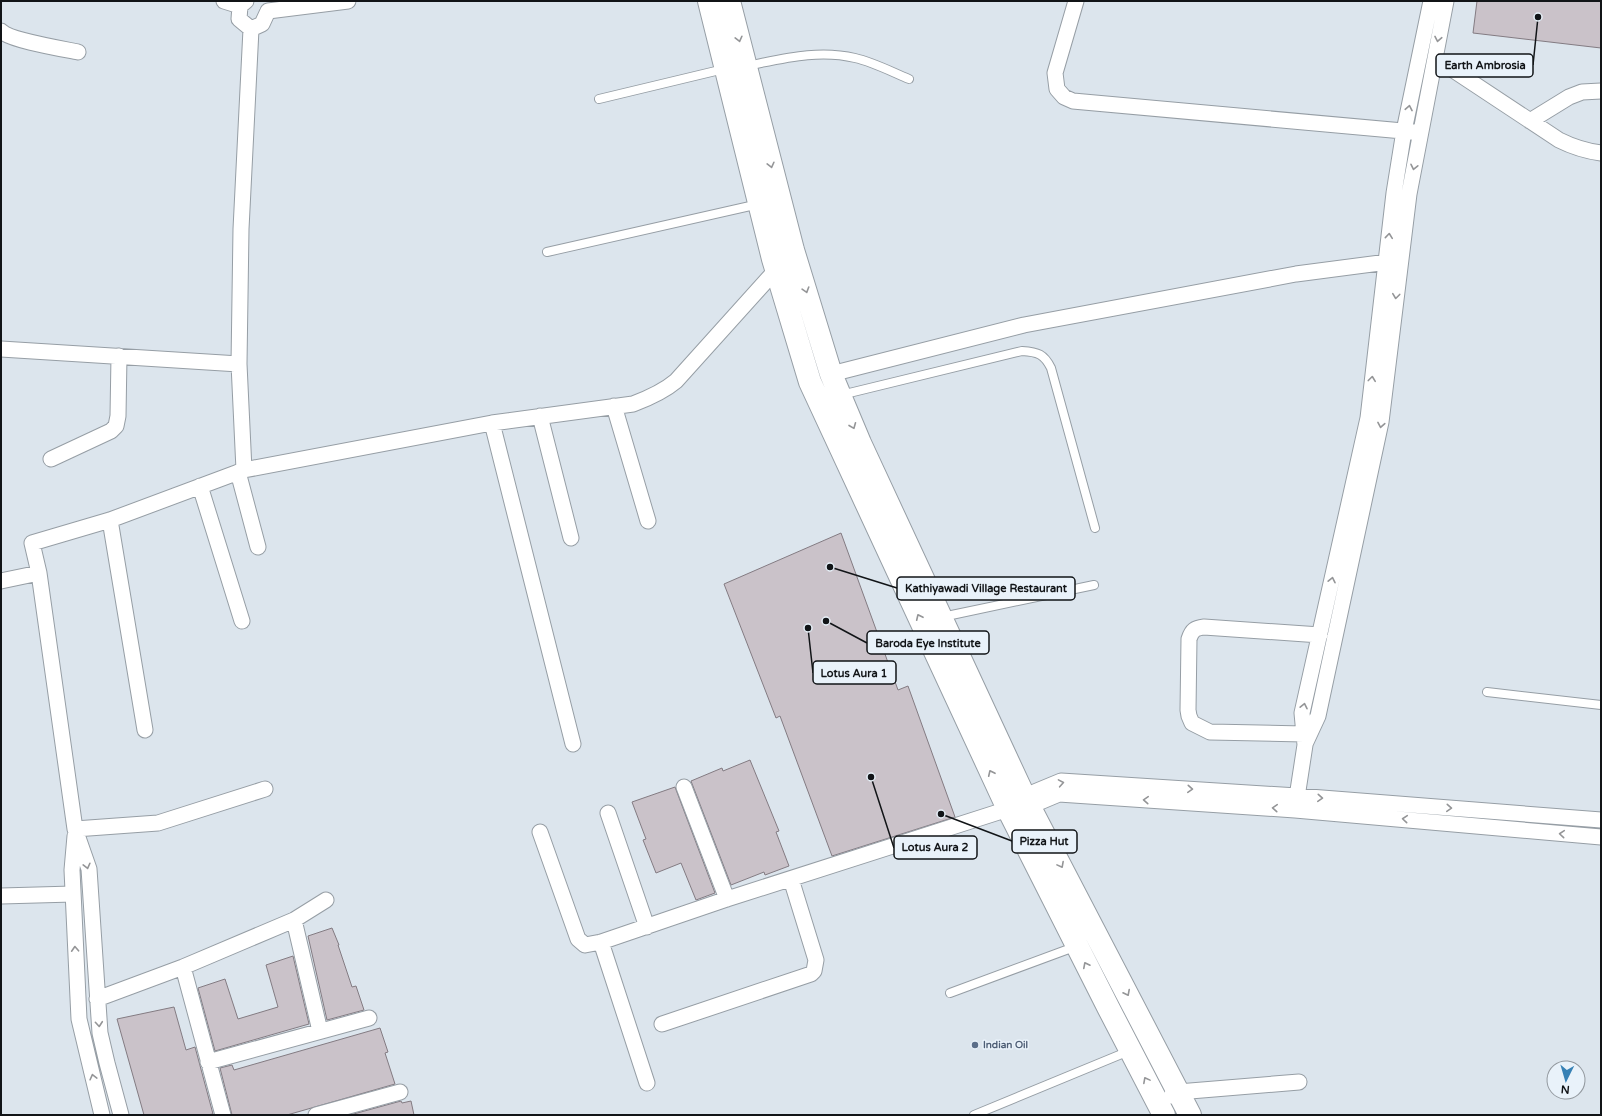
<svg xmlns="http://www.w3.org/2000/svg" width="1602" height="1116" font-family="'Varela Round',sans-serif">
<rect width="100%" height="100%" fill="#dce5ed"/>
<path fill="#cac2c9" stroke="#837b82" d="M 1477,1 L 1601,1 L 1601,48 L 1473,33 Z
M 841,533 L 898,690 L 908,686 L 955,817 L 832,856 L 780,716 L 776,718 L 724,584 Z
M 750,760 L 779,831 L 776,832 L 789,866 L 765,875 L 764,872 L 731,885 L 691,781 L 722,768 L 723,771 Z
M 675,787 L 715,893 L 696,900 L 681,863 L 656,873 L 643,840 L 646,839 L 632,802 Z
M 332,928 L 339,945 L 338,945 L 352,987 L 356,986 L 364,1010 L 327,1020 L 308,936 Z
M 293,956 L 309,1024 L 215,1051 L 198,988 L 225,979 L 238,1019 L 278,1007 L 266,965 Z
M 174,1007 L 186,1050 L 195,1047 L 213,1114 L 207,1115 L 144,1115 L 117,1019 Z
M 380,1028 L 388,1052 L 385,1053 L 395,1084 L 287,1115 L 232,1115 L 220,1068 L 232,1065 L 234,1070 Z
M 401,1101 L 402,1103 L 411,1101 L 414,1115 L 350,1115 Z"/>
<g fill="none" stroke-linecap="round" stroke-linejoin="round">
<g stroke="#969ea5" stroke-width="10">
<path id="service" d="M 746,66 C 782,59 818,49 855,58 C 873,62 892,72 909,79
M 599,99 L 724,69
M 547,252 L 759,204
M 841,395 L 1022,351 C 1038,352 1044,354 1051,368 L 1095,528
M 942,617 L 1094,585
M 1487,692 L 1601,705
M 950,993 L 1077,946
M 974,1115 L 1129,1051"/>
</g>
<g stroke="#969ea5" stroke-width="17">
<path id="minor" d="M 224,1 L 240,6
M 246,1 L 240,6 L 239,19 L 251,29
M 1076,1 L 1055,73 L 1057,89 L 1064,97 L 1073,101 L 1414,132
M 268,11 L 348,1
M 251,29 L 262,24 L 268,11
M 1,31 C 9,40 63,49 78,52
M 1435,58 L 1559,140 C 1573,147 1585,151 1601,153
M 1530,121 L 1569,97 L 1582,92 L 1601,91
M 1,349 L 239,364
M 831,374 L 1024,325 L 1296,274 L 1395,261
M 614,406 L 648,521
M 540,416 L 571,538
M 492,423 L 573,744
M 51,459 L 111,431 L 116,426 L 118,416 L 119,356
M 244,470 L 239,364 L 241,229 L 251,29
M 238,472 L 258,547
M 200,486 L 242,621
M 110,520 L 145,730
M 1,581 L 39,573
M 1304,734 L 1210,732 L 1192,723 L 1189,716 L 1188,710 L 1189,639 C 1192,630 1195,628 1204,627 L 1320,635
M 1305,744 L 1318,716 L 1381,422 L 1409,194 L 1446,1
M 684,787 L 727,899
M 1015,800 L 1061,781 L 1297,796 L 1601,820
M 1021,810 L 1059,794 L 1295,810 L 1601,837
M 1295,810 L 1305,745 L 1302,713 L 1368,418 L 1394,193 L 1404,131 L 1431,1
M 608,813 L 647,927
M 75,829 L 158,823 L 265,789
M 540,832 L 578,939 L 585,945 L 601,942 L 727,899 L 1008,809
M 75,836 L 72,870 L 79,1019 L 102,1115
M 1,896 L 73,894
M 294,920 L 320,1031
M 601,942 L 647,1083
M 97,999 L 183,967
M 662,1024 L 811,974 L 814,971 L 816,960 L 791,879
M 208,1062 L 369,1018
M 1171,1096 L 1178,1092 L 1299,1082
M 121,1115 L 107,1063 L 100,1033 L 89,869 L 75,829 L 39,573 L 32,543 L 110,520 L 244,470 L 492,423 L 633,404 C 649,398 663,392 676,381 L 776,270
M 223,1115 L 183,967 L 294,920 L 326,900
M 316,1115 L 400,1092"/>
</g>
<g stroke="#969ea5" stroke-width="24">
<path id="secondary" d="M 709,1 L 773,259 L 810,382 L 1008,809 L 1109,1009 L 1164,1115
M 729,1 L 793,250 L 831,374 L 860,443 L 1024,796 L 1190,1115"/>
</g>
<use href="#service" stroke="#fff" stroke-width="8"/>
<use href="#minor" stroke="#fff" stroke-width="15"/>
<use href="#secondary" stroke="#fff" stroke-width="22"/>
</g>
<defs><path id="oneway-chevron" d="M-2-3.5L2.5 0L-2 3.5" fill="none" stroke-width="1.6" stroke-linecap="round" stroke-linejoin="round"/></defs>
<g stroke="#949597">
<use href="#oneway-chevron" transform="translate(739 39) rotate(76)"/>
<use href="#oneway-chevron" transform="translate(1438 39) rotate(101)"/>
<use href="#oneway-chevron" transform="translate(1409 108) rotate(-79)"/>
<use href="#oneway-chevron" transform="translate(771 165) rotate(76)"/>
<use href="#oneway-chevron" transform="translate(1414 167) rotate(102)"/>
<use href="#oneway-chevron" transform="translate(1389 236) rotate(-84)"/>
<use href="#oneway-chevron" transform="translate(806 290) rotate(73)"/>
<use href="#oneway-chevron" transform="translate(1396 296) rotate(97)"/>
<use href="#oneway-chevron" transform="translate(1372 379) rotate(-83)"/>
<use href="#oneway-chevron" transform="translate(1381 425) rotate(100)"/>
<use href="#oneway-chevron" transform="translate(853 426) rotate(68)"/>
<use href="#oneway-chevron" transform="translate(1332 580) rotate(-78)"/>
<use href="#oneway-chevron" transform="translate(919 617) rotate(-115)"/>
<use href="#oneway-chevron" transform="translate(1304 706) rotate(-78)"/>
<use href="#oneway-chevron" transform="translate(991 773) rotate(-115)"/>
<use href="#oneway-chevron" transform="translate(1061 783) rotate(-10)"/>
<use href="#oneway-chevron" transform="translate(1190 789) rotate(4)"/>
<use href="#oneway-chevron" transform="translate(1320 798) rotate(4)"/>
<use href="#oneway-chevron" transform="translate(1146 800) rotate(-176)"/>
<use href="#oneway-chevron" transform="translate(1275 808) rotate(-176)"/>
<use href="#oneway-chevron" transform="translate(1449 808) rotate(4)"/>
<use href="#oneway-chevron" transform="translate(1405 819) rotate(-175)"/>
<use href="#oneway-chevron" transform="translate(1562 834) rotate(-175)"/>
<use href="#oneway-chevron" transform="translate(1061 865) rotate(62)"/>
<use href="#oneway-chevron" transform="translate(87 866) rotate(76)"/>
<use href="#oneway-chevron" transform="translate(75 949) rotate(-93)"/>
<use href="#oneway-chevron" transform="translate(1086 965) rotate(-117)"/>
<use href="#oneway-chevron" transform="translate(1127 993) rotate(63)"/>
<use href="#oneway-chevron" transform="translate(99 1024) rotate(85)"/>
<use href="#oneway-chevron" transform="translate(93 1077) rotate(-104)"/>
<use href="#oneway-chevron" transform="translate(1146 1080) rotate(-118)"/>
</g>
<circle fill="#5c6f8a" stroke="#e9f2fa" stroke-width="1.5" cx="975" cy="1045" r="4"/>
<g text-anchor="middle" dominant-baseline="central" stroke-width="3" stroke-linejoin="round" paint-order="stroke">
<g font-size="10" font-weight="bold" fill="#4e5e75" stroke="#e9f2fa" text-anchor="start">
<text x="983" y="1045">Indian Oil</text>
</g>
</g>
<path fill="none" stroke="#111417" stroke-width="1.5" d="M1538 17L1533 65M830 567L897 588M826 621L867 643M808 628L813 673M941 814L1012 841M871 777L894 848"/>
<g fill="#111417" stroke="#e9f2fa" stroke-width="1.5">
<circle cx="1538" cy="17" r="4"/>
<circle cx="830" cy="567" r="4"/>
<circle cx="826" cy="621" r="4"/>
<circle cx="808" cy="628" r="4"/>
<circle cx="941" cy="814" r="4"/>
<circle cx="871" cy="777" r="4"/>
</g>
<g fill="#e9f2fa" stroke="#111417" stroke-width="1.5">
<rect x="1436" y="54" width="97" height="23" rx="4"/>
<rect x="897" y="577" width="178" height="23" rx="4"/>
<rect x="867" y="631" width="122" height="23" rx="4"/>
<rect x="813" y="661" width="83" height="23" rx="4"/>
<rect x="1012" y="830" width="65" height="23" rx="4"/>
<rect x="894" y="836" width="83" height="23" rx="4"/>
</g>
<g font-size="11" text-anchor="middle" font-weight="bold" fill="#111417">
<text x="1485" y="69">Earth Ambrosia</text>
<text x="986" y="592">Kathiyawadi Village Restaurant</text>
<text x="928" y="647">Baroda Eye Institute</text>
<text x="854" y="677">Lotus Aura 1</text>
<text x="1044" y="845">Pizza Hut</text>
<text x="935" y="851">Lotus Aura 2</text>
</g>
<rect width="1602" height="1116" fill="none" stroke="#111417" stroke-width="4"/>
<g transform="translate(1566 1080) rotate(185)"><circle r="19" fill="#e9f2fa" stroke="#93999f"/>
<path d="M0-3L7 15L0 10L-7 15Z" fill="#3781b5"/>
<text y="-6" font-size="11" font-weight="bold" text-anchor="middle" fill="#111417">N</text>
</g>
</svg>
